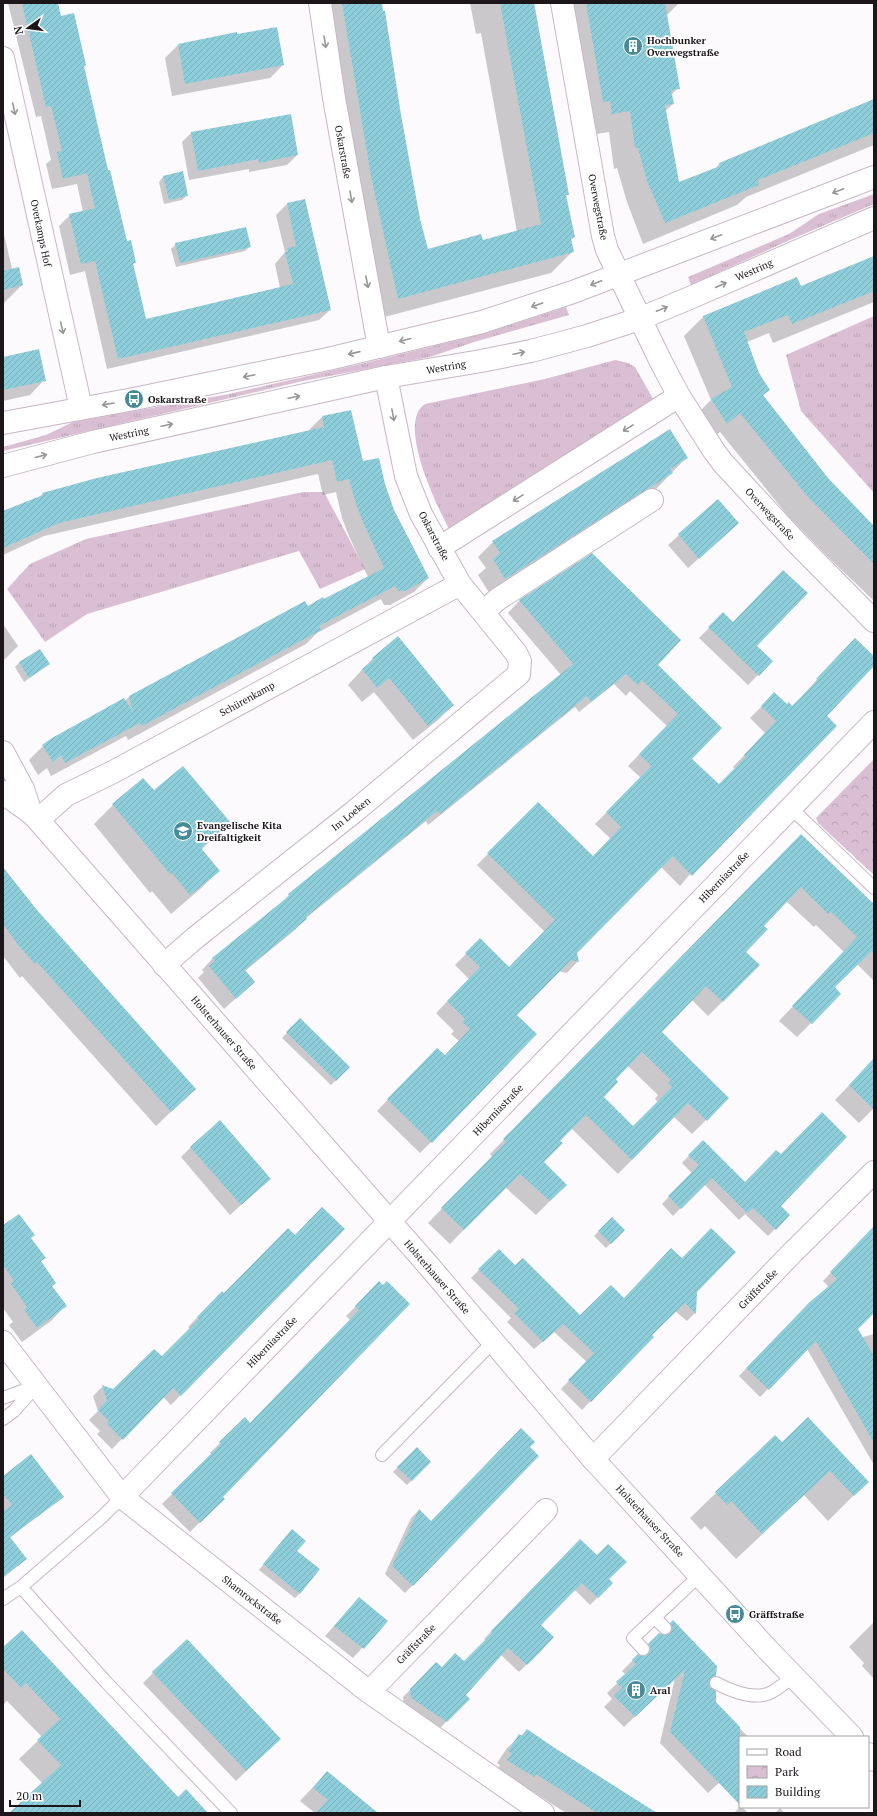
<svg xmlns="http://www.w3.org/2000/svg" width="877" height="1816" font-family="'PT Serif',serif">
<defs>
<pattern id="grass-tufts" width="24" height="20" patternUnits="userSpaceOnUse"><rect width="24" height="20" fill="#dabfd4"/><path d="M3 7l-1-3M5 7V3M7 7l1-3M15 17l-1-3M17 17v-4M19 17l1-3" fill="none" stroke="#baa3b5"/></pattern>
<pattern id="park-crowns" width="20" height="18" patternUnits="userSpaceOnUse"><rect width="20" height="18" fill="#dabfd4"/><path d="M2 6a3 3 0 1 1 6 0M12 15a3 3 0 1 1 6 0" fill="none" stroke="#baa3b5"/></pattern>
<pattern id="building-hatch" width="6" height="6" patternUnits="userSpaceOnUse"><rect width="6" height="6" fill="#8ecedb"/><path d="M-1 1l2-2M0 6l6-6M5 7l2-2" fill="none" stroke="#7ab0bb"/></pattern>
</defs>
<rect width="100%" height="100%" fill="#fdfafd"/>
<path fill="url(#grass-tufts)" d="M 874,194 L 874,204 L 792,239 L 691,285 L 688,277 L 789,234 L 819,214 Z
M 566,307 L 569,315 L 474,342 L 430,357 L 303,381 L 3,451 L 3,447 L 46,435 L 73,422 L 229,394 L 365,363 L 486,333 Z
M 874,316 L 874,493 L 801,411 L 786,355 Z
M 615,360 L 628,363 L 635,367 L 656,404 L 449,529 C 437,506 396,422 425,404 L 545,379 Z
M 303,492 L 324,492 L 365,569 L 320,589 L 299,551 L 87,614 L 45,642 L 7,589 L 30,564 L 86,539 Z"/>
<path fill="url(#park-crowns)" d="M 874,759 L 874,875 L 818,823 L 816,818 Z"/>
<path fill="#0003" fill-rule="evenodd" d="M 8,3 L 57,3 L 61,18 L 83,67 L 107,171 L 126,242 L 135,262 L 132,265 L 146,320 L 280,288 L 275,264 L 285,252 L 276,215 L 287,204 L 330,310 L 319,320 L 107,369 L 85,271 L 70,275 L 59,226 L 70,215 L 83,212 L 77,184 L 52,189 L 46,164 L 51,160 L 41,116 L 36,117 Z
M 318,3 L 381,3 L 419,219 L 427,250 L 482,241 L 517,232 L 481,33 L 476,34 L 470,3 L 534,3 L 568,194 L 566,196 L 574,237 L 570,241 L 573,251 L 551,273 L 377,319 Z
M 562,3 L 679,3 L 666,16 L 678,88 L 671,95 L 673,104 L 665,111 L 678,184 L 715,169 L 719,164 L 874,101 L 874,145 L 746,197 L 737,205 L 643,244 L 627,202 L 617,168 L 614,169 L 609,132 L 591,135 Z
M 178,45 L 283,65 L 270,78 L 172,96 L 165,58 Z
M 192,132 L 297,155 L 287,165 L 249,172 L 249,169 L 189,180 L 182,142 Z
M 163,177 L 187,195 L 182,200 L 164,204 L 159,182 Z
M 3,230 L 12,269 L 22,285 L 3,304 Z
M 176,244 L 250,246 L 245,251 L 176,267 L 171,249 Z
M 874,257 L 874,302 L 773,343 L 769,333 L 747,342 L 758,374 L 768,390 L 762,396 L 827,479 L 874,527 L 874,601 L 826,555 L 788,516 L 720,432 L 707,442 L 692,419 L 711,400 L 684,336 L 703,317 L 800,287 Z
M 3,359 L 44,380 L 30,395 L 3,401 Z
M 322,417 L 384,485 L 393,510 L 428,578 L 414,592 L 390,605 L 384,605 L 381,599 L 317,633 L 306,644 L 128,740 L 126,736 L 51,776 L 47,768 L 38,775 L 29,760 L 43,746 L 125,701 L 129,697 L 368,577 L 349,536 L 342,518 L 336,492 L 323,495 L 318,474 L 44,536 L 3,555 L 3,511 L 39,497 L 43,494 L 308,431 Z
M 686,458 L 657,488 L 490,594 L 478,575 L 486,568 L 478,557 L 493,542 Z
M 718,500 L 738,523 L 688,568 L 668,545 Z
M 592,555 L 656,665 L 721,728 L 691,759 L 719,785 L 735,769 L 733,767 L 765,733 L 750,718 L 774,694 L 787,706 L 792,707 L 843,651 L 874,658 L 874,665 L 825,716 L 680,886 L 661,867 L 576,953 L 578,961 L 567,973 L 558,971 L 516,1015 L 431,1142 L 420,1153 L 377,1111 L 426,1060 L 445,1056 L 459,1041 L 451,1034 L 454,1031 L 436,1013 L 469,979 L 455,965 L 480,940 L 509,968 L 545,932 L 477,865 L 538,804 L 593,857 L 611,839 L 595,824 L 641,778 L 628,766 L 667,726 L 630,691 L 626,696 L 614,684 L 579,712 L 575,707 L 428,825 L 426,821 L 306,918 L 295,930 L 245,971 L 254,982 L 224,1009 L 198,978 L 204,972 L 202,970 L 213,958 L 277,907 L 289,895 L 561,675 L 508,613 L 519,601 Z
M 723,614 L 772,661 L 748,685 L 699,638 Z
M 3,624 L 18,646 L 3,661 Z
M 40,650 L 49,664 L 24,682 L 15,667 L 19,663 Z
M 373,658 L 453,705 L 438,720 L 413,740 L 374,692 L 362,702 L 348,685 Z
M 154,792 L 229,823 L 201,850 L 219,871 L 199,890 L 171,914 L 152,891 L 150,893 L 94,824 L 113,805 Z
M 787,849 L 874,905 L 874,981 L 857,964 L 834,987 L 840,994 L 797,1037 L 779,1021 L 844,952 L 816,925 L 814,927 L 786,901 L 763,926 L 745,952 L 759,965 L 708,1016 L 692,1000 L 661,1032 L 728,1098 L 692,1134 L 674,1117 L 618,1174 L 571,1128 L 542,1162 L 552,1199 L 536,1215 L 505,1187 L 450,1244 L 428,1223 L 492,1157 L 490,1154 ZM 628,1066 L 658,1095 L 655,1099 L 658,1102 L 633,1127 L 602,1097 L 614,1079 Z
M 3,868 L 36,911 L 195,1089 L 156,1126 L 22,976 L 20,978 L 3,956 Z
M 300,1019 L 349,1067 L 331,1085 L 282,1038 Z
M 874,1059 L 874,1108 L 859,1123 L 835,1100 Z
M 703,1141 L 745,1183 L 789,1215 L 768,1236 L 745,1214 L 739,1220 L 704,1184 L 673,1216 L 662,1204 L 692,1173 L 682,1163 Z
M 191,1147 L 270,1179 L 230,1215 L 181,1157 Z
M 612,1218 L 624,1230 L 606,1248 L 594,1236 Z
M 3,1227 L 30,1238 L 44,1258 L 40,1262 L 51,1286 L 65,1306 L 51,1321 L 22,1342 L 9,1325 L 13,1322 L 3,1308 Z
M 874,1227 L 874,1311 L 845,1342 L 874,1334 L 874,1465 L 807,1349 L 760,1397 L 739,1376 L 810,1302 L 829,1287 L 823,1281 Z
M 343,1229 L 171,1405 L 163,1397 L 112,1449 L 97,1434 L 100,1431 L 89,1420 L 98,1411 L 93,1396 L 102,1387 L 114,1390 L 162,1357 L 190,1329 L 188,1327 L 212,1302 L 224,1295 L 295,1236 Z
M 499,1250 L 515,1267 L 580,1317 L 624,1299 L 682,1259 L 696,1292 L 695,1313 L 687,1321 L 675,1311 L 582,1410 L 561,1389 L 587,1362 L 554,1332 L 534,1349 L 507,1322 L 511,1318 L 471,1278 Z
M 379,1283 L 383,1287 L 221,1497 L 223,1499 L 190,1532 L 162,1504 L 212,1454 L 210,1453 L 245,1418 L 250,1424 L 350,1320 L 346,1316 Z
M 782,1444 L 867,1482 L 828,1521 L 804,1495 L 736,1559 L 705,1526 L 701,1530 L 690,1518 L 716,1493 Z
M 529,1447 L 537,1456 L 405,1593 L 385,1574 L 411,1518 L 419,1510 L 431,1522 Z
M 417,1448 L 430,1462 L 407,1485 L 393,1472 Z
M 3,1477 L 62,1497 L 9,1538 L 26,1559 L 3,1578 Z
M 287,1535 L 296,1551 L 300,1593 L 295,1598 L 259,1570 Z
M 580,1540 L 612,1583 L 590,1605 L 574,1589 L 539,1625 L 527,1664 L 519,1672 L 501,1655 L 465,1695 L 469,1699 L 439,1729 L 404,1706 L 403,1697 L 436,1664 L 442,1668 L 464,1663 L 486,1641 L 484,1639 Z
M 359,1598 L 386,1621 L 353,1658 L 325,1636 Z
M 673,1622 L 715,1675 L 708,1683 L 715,1702 L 748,1737 L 740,1737 L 740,1763 L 708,1793 L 660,1743 L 675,1678 L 624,1727 L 604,1707 L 612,1699 L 607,1693 L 626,1675 L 622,1671 L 648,1645 L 652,1653 L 660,1634 Z
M 874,1622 L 874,1679 L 862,1666 L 864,1663 L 849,1647 Z
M 3,1649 L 178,1799 L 206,1813 L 10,1813 L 42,1783 L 19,1759 L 42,1737 L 7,1701 L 3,1705 Z
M 153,1673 L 270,1748 L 236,1781 L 143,1683 Z
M 527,1730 L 655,1813 L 566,1813 L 524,1786 L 521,1788 L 495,1772 L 500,1765 L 497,1763 L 507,1748 Z
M 327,1772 L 376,1813 L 315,1813 L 300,1801 Z
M 740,1807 L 742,1807 L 748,1813 L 734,1813 Z
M 780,1808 L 784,1813 L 775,1813 Z"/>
<path fill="url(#building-hatch)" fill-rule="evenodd" d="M 22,3 L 58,3 L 61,16 L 74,13 L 86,65 L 84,66 L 108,170 L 110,170 L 127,241 L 131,240 L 136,263 L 133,263 L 146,319 L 293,284 L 285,252 L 288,252 L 287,248 L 296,246 L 287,203 L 305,199 L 331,310 L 118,359 L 95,261 L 81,264 L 69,214 L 95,208 L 87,173 L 63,179 L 57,152 L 62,151 L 51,106 L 46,107 Z
M 342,3 L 382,3 L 383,11 L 385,11 L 401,115 L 420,219 L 428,249 L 481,234 L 483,240 L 541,224 L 500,3 L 534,3 L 569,195 L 566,195 L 575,237 L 571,238 L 574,252 L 398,299 L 371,176 Z
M 586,3 L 665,3 L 680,89 L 671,90 L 674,104 L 665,105 L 679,182 L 720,166 L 719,163 L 874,99 L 874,133 L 758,180 L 759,185 L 665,223 L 647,181 L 638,148 L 635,148 L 630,111 L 612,114 L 610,101 L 603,102 Z
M 277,27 L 284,65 L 185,84 L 178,44 L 237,32 L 237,34 Z
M 291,114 L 298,155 L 259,163 L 258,159 L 198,171 L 191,132 Z
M 183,171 L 188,196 L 169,200 L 163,176 Z
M 246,227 L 251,247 L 180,263 L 175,243 Z
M 874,256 L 874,291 L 792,324 L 788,315 L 744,332 L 759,373 L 770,390 L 763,395 L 828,478 L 874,526 L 874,564 L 808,497 L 740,413 L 727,424 L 711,399 L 732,387 L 703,316 L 797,277 L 801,286 Z
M 19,267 L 23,285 L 3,290 L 3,271 Z
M 39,349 L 46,381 L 3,390 L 3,357 Z
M 351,410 L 363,461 L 379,458 L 385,484 L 394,510 L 429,578 L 405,591 L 398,591 L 395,586 L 319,626 L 321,630 L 142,726 L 140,723 L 65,763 L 61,755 L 53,762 L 42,745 L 52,738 L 124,698 L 133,712 L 129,696 L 305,601 L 308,606 L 323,597 L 324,599 L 384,568 L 363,522 L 356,504 L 349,479 L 337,482 L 332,460 L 59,523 L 3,548 L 3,511 L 43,495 L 42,493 L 97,478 L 324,427 L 322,416 Z
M 670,429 L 688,458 L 670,469 L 673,473 L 505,579 L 493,559 L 500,553 L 492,541 Z
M 718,499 L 739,523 L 699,559 L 678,534 Z
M 592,553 L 681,640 L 658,665 L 722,728 L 692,759 L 719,784 L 746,757 L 744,755 L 776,721 L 761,706 L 774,692 L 787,704 L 789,702 L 792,706 L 818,680 L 816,679 L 855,638 L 874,656 L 874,666 L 827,716 L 837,726 L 692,876 L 673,856 L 577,953 L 579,962 L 571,960 L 517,1015 L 537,1034 L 432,1143 L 387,1099 L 437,1048 L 445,1055 L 470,1029 L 462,1022 L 465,1019 L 447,1001 L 480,967 L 465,953 L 480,938 L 509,967 L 555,920 L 487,853 L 538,802 L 593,856 L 621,827 L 606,812 L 651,766 L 639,754 L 678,714 L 642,680 L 638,685 L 626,674 L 591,702 L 587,696 L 440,814 L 437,811 L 306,917 L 307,919 L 245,970 L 255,982 L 236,999 L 209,966 L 215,961 L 212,958 L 289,896 L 288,894 L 573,664 L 519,600 Z
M 783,570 L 808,593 L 757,646 L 773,661 L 759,676 L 708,627 L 723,612 L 733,622 Z
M 398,636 L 454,705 L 428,726 L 389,678 L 377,688 L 362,669 L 374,660 L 372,658 Z
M 40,649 L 50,664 L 29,678 L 19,662 Z
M 183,766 L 231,823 L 201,848 L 220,871 L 190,895 L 172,873 L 170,874 L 112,804 L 143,778 L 154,790 Z
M 801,834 L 874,904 L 874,953 L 872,951 L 835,987 L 841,994 L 812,1024 L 792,1006 L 857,937 L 831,912 L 828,914 L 801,887 L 764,926 L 768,929 L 746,952 L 760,965 L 723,1002 L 706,986 L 662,1032 L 729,1098 L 707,1121 L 688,1103 L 632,1160 L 586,1115 L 560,1141 L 563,1143 L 544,1162 L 567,1185 L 550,1201 L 520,1174 L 464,1230 L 441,1208 L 506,1142 L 503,1139 ZM 642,1052 L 671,1080 L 668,1084 L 672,1087 L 633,1126 L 604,1097 L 618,1082 L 616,1079 Z
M 3,867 L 37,910 L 196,1089 L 171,1112 L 37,962 L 35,964 L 18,945 L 3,924 Z
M 300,1018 L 350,1067 L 336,1081 L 286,1032 Z
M 874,1058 L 874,1110 L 849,1085 Z
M 822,1112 L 847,1137 L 781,1206 L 790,1215 L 776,1230 L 753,1208 L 747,1213 L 712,1178 L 681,1209 L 668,1196 L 699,1165 L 688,1155 L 703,1140 L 745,1182 L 776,1150 L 781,1154 Z
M 220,1120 L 271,1179 L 241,1205 L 190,1147 Z
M 322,1207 L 345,1229 L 181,1396 L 173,1388 L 123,1440 L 107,1424 L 109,1421 L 98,1410 L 107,1400 L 102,1385 L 113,1389 L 154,1349 L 162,1356 L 199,1319 L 197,1317 L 222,1291 L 224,1293 L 288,1228 L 295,1235 Z
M 19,1214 L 35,1235 L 31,1238 L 46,1258 L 41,1261 L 56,1283 L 52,1286 L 67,1306 L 37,1328 L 24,1310 L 27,1307 L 11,1284 L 14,1281 L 3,1265 L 3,1225 Z
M 612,1217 L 625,1230 L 611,1244 L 598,1231 Z
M 874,1226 L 874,1313 L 858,1329 L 874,1356 L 874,1443 L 816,1341 L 769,1390 L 746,1368 L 810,1302 L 837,1279 L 830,1272 Z
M 711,1228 L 736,1252 L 697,1292 L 696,1314 L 685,1303 L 652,1335 L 654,1337 L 591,1402 L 568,1380 L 594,1353 L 563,1324 L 543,1342 L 514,1313 L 519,1309 L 478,1269 L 499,1249 L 515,1265 L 523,1258 L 580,1315 L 611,1285 L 624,1298 L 671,1248 L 682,1258 Z
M 379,1281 L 383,1285 L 387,1281 L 410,1304 L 223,1497 L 225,1499 L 200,1523 L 171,1493 L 221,1444 L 219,1442 L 245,1417 L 250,1423 L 359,1310 L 355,1306 Z
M 808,1417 L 869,1482 L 854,1496 L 830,1471 L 762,1534 L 731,1501 L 727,1505 L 715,1492 L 775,1435 L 782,1442 Z
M 521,1428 L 535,1442 L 530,1447 L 539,1456 L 413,1586 L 392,1566 L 419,1509 L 431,1521 Z
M 417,1447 L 431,1462 L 412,1481 L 397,1467 Z
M 31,1454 L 64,1497 L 10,1537 L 27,1559 L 3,1577 L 3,1512 L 12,1505 L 3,1494 L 3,1476 Z
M 292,1529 L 306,1541 L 297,1551 L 320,1569 L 300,1594 L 263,1564 Z
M 580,1539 L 597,1555 L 608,1544 L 627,1562 L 609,1579 L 613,1583 L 598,1598 L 582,1583 L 541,1625 L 554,1637 L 541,1651 L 527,1665 L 508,1648 L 466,1695 L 470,1699 L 447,1722 L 411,1698 L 410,1689 L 436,1662 L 442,1667 L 455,1653 L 464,1661 L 492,1633 L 491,1631 Z
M 359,1597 L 388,1621 L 364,1649 L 334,1626 Z
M 673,1620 L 717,1666 L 716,1676 L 710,1679 L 710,1687 L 716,1691 L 716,1702 L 740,1727 L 740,1805 L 670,1732 L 685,1670 L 635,1717 L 614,1696 L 622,1688 L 616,1682 L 636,1664 L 632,1660 L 638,1654 L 644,1656 L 648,1654 L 650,1648 L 648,1644 L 659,1633 L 663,1635 L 670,1634 L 672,1630 L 670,1623 Z
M 22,1630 L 178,1797 L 186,1789 L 208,1813 L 9,1813 L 61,1765 L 37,1740 L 60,1719 L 26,1683 L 21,1688 L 3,1669 L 3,1647 Z
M 187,1639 L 281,1739 L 246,1771 L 152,1672 Z
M 527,1729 L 553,1747 L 657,1813 L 597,1813 L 536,1774 L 534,1777 L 507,1760 L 512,1753 L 508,1751 L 519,1734 L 522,1736 Z
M 327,1771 L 378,1813 L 316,1813 L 328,1800 L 313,1788 Z"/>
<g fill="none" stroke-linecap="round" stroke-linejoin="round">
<g stroke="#c7b7c4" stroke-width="14">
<path id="lane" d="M 791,808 L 874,888
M 3,1398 L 35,1386
M 3,1419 L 14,1411 L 36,1386
M 382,1455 L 493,1342
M 21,1587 L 106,1682 L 231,1813
M 3,1599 L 21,1587 L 102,1517 L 122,1497
M 655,1618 L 665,1628
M 643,1649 L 633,1638 L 700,1575
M 716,1683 C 731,1691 753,1700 770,1693 C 778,1689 786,1682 793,1677"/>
</g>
<g stroke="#c7b7c4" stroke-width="24">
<path id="street" d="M 320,3 L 334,98 L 379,347
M 562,3 L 603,236 L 607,250 L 661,362 L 679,396 L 714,451 L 723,463 L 796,542 L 874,621
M 3,58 L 81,408
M 439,548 L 679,396
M 483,612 L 498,599 L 652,500
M 38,820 L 66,795 L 113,772 L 460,584
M 164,965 L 195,938 L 355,811 L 519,674 L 520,661 L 516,653 L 460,584 L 421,514 L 406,476 L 386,377
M 3,1342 L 122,1497 L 369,1692 L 543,1813
M 593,1459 L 793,1252 L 874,1172
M 122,1497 L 874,722
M 369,1692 L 546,1510"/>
</g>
<g stroke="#c7b7c4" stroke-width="24">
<path id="secondary" d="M 3,423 L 134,399 L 328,359 L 482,322 L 573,292 L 874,177
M 3,466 L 93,442 L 386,377 L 481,361 L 531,351 L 587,336 L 639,319 L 685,300 L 874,218
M 3,752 L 23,789 L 30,810
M 3,792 C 14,803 28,808 38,820 L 428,1265 L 593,1459 L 768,1650 L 852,1737
M 868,1754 L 874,1760"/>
</g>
<use href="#lane" stroke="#fff" stroke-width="12"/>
<use href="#street" stroke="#fff" stroke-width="22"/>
<use href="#secondary" stroke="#fff" stroke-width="22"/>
</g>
<defs><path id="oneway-shaft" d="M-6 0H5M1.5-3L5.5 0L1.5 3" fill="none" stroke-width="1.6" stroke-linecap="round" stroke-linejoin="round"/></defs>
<g stroke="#999698">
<use href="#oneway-shaft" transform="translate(325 42) rotate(81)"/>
<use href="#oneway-shaft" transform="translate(14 109) rotate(78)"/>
<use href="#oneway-shaft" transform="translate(838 191) rotate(159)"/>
<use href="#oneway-shaft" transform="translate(351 197) rotate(80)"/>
<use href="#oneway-shaft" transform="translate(716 237) rotate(159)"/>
<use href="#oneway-shaft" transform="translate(367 282) rotate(79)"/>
<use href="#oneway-shaft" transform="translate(596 283) rotate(159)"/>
<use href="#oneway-shaft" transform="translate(721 285) rotate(-24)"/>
<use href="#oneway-shaft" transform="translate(537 305) rotate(161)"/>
<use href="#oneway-shaft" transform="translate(662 309) rotate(-22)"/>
<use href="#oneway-shaft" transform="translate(62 328) rotate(77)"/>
<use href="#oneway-shaft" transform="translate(405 340) rotate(166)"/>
<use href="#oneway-shaft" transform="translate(354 353) rotate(167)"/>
<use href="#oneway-shaft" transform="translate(519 353) rotate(-12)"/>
<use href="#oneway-shaft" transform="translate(249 376) rotate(168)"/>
<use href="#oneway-shaft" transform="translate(294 397) rotate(-12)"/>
<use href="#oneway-shaft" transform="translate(108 404) rotate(170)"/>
<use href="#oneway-shaft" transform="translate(393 415) rotate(79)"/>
<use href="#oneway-shaft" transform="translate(167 425) rotate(-12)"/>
<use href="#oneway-shaft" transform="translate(628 428) rotate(148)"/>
<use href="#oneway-shaft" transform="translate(41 456) rotate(-15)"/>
<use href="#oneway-shaft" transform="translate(518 498) rotate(148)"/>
</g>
<defs>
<g id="building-disc" transform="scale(1)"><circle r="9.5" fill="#478b99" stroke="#fff"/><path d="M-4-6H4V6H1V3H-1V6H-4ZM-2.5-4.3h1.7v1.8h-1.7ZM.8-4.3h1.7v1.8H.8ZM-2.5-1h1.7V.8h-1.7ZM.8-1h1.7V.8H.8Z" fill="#fff"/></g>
<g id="bus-disc" transform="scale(1)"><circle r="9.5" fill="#478b99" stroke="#fff"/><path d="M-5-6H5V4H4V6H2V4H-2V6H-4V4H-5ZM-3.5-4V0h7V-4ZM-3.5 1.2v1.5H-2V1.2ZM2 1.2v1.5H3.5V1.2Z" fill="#fff"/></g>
<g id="school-disc" transform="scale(1)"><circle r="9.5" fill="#478b99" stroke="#fff"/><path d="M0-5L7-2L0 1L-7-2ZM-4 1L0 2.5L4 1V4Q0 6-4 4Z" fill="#fff"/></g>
</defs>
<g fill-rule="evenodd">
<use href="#building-disc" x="633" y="46"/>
<use href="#bus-disc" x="134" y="399"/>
<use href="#school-disc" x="183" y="831"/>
<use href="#bus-disc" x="735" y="1614"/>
<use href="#building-disc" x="636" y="1690"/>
</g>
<g text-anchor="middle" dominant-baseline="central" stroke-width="3.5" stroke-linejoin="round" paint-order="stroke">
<g font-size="10" font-weight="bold" fill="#1c161b" stroke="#fff" text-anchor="start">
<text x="647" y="40">Hochbunker<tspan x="647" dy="12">Overwegstraße</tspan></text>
<text x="148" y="399">Oskarstraße</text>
<text x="197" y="825">Evangelische Kita<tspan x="197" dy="12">Dreifaltigkeit</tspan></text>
<text x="749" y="1614">Gräffstraße</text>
<text x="650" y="1690">Aral</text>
</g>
<g font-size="10" fill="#1c161b" stroke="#fff">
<text transform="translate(343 152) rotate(80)">Oskarstraße</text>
<text transform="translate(598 207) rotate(79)">Overwegstraße</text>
<text transform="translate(41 233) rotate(78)">Overkamps Hof</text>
<text transform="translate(754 270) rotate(-24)">Westring</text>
<text transform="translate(446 367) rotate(-10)">Westring</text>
<text transform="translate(129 434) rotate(-12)">Westring</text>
<text transform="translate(770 514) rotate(47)">Overwegstraße</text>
<text transform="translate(434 536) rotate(62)">Oskarstraße</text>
<text transform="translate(247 699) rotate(-29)">Schürenkamp</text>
<text transform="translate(351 814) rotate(-39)">Im Loeken</text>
<text transform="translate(724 877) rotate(-46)">Hiberniastraße</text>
<text transform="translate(224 1033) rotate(49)">Holsterhauser Straße</text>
<text transform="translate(498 1110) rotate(-46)">Hiberniastraße</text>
<text transform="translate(437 1277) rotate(49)">Holsterhauser Straße</text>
<text transform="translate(758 1289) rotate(-46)">Gräffstraße</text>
<text transform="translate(272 1342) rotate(-46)">Hiberniastraße</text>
<text transform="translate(650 1521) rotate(47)">Holsterhauser Straße</text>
<text transform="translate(252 1600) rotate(38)">Shamrockstraße</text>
<text transform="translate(416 1644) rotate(-46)">Gräffstraße</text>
</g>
</g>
<rect width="877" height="1816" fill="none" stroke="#1c161b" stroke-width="8"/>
<rect x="739" y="1736" width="130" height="72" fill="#ffffff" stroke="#a4a2a4"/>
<rect x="747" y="1749" width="20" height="6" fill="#ffffff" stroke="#a4a2a4"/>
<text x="775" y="1756" font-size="12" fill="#1c161b">Road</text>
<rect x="747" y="1766" width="20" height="12" fill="url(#park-crowns)" stroke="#a4a2a4"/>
<text x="775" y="1776" font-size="12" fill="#1c161b">Park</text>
<rect x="747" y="1786" width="20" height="12" fill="url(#building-hatch)" stroke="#a4a2a4"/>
<text x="775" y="1796" font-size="12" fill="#1c161b">Building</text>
<g transform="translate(28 28) rotate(256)" stroke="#ffffff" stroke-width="3" paint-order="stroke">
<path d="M0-3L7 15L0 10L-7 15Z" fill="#1c161b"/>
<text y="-6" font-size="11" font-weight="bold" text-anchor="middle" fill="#1c161b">N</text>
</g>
<path d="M10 1800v6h70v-6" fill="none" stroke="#1c161b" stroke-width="2"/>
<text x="16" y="1800" font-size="12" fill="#1c161b" stroke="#ffffff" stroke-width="3" paint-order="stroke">20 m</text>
</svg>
